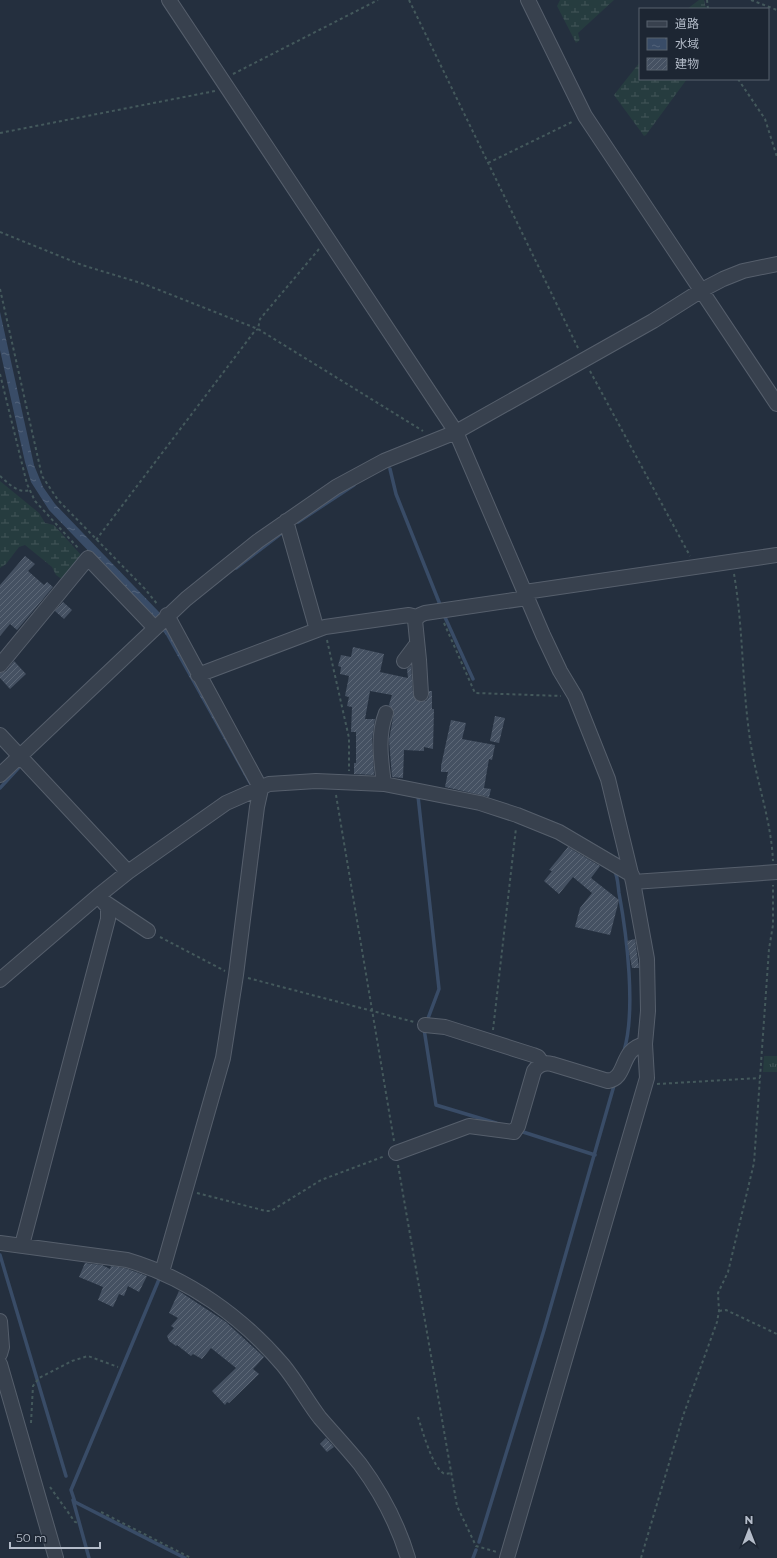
<svg xmlns="http://www.w3.org/2000/svg" width="777" height="1558" font-family="Montserrat,'Noto Sans JP',sans-serif">
<defs>
<pattern id="grass-tufts" width="24" height="20" patternUnits="userSpaceOnUse"><rect width="24" height="20" fill="#263c3f"/><path d="M3 7l-1-3M5 7V3M7 7l1-3M15 17l-1-3M17 17v-4M19 17l1-3" fill="none" stroke="#435659"/></pattern>
<pattern id="wetland-marsh" width="20" height="14" patternUnits="userSpaceOnUse"><rect width="20" height="14" fill="#263c3f"/><path d="M1 5h8M5 5V1M11 12h8M15 12V8" fill="none" stroke="#435659"/></pattern>
<pattern id="water-ripples" width="26" height="14" patternUnits="userSpaceOnUse"><rect width="26" height="14" fill="#394c67"/><path d="M2 4q2-2 4 0t4 0M15 11q2-2 4 0t4 0" fill="none" stroke="#53647b"/></pattern>
<pattern id="building-hatch" width="6" height="6" patternUnits="userSpaceOnUse"><rect width="6" height="6" fill="#455162"/><path d="M-1 1l2-2M0 6l6-6M5 7l2-2" fill="none" stroke="#5d6877"/></pattern>
</defs>
<rect width="100%" height="100%" fill="#242f3e"/>
<path fill="url(#grass-tufts)" d="M764,1056h13v16h-14z"/>
<path fill="url(#wetland-marsh)" d="M560,0h54l-36,33 2,7 -4,3 -19,-37z
M699,0h5l2,9h-19z
M640,62v17h47l-41,56 -2,1 -30,-41z
M0,481l39,32 6,10 9,2 27,30 1,2 -19,23 -7,-5 -4,-8 -27,-22 -6,2 -13,17 -6,4z"/>
<path fill="url(#water-ripples)" d="M0,312l34,153 9,22 12,17 104,108 7,11 88,161 -4,2 -84,-151 -17,-21 -100,-104 -18,-28 -6,-20 -25,-112z"/>
<g fill="none" stroke-linecap="round" stroke-linejoin="round">
<path stroke="#394c67" stroke-width="3.5" d="M390,469l6,25 45,113
M298,522l56,-37
M236,568l47,-36
M444,615l29,64
M0,788l22,-24
M418,796l21,193 -12,32
M614,870c4,6 4,16 5,23 8,43 17,117 5,158
M424,1029l12,76 60,18
M520,1131l75,24
M0,1255l66,221
M160,1277l-89,213 4,12 110,56
M73,1500l16,58
M479,1542l65,-212 71,-248
M473,1558l3,-8"/>
</g>
<path fill="url(#building-hatch)" d="M25,556l10,8 -7,7 16,14 3,-3 6,5 -36,43 -7,-6 -10,12v-51z
M63,602l9,8 -8,9 -9,-8z
M353,647l31,7 -4,18 28,6 -1,-9 4,-3 2,28 4,7h9l3,-4v-6h3v18h2l-1,40 -9,-2v4l-20,-1 -1,28 -11,-1 -3,-37 5,-28 -5,-7 3,-10 -22,-4 -5,28h10l-3,20 2,36 -20,-1v-11h2v-31h-5l1,-25 -5,-1 2,-9 -4,-1 4,-20 -9,-2 1,-7 -3,-1 3,-11 10,2z
M14,661l12,13 -16,15 -10,-11v-5l6,-2z
M495,716l10,2 -6,25 -9,-2z
M451,720l15,3 -4,16 33,6 -3,15 -3,-1 -5,29 7,1 -2,8 -44,-10 3,-15h-7v-6z
M568,847l32,19 -9,12 28,22 -9,35 -35,-8 5,-19 12,-15 -19,-16 -14,17 -15,-13 8,-10 -3,-1z
M635,939l4,29h-7l-5,-27z
M85,1263l17,2 8,4 1,-3 14,2 22,8 -8,16 -11,-6 -4,10 -5,-2 -6,13 -15,-7 5,-13 -24,-10z
M179,1291l47,31 38,35 -11,12 6,5 -30,29 -2,-1 -2,3 -13,-14 24,-23 -25,-20 -9,11 -9,-5 -2,2 -14,-11 -1,1 -7,-5 -2,-5 7,-8 -3,-2 7,-8 -9,-5z
M326,1438l8,9 -7,5 -7,-8z"/>
<g fill="none" stroke-linecap="round" stroke-linejoin="round">
<defs>
<path id="minor" d="M169,0l287,432 87,203 17,36 15,25 33,83 25,103 14,77 1,52 -3,33 2,34 -140,480
M528,0l57,116 192,288
M286,521l31,109
M525,592l252,-37
M404,661l12,-16
M0,665l88,-107 66,69
M198,675l127,-48 84,-12 4,1 2,4
M421,694l-2,-34 -4,-40 5,-5 5,-2 102,-15
M0,735l128,137
M0,775l186,-176 72,-58 78,-54 48,-26 72,-29 197,-111 49,-31 21,-11 20,-8 34,-7
M384,784c-3,-24 -7,-48 2,-71
M633,882l144,-10
M106,903l42,28
M0,980l98,-84 30,-24 98,-69 43,-19 47,-3 68,3 96,19 37,12 42,17 73,43
M425,1025l20,2 88,28 5,2 5,7
M396,1153l73,-27 45,6 4,-6 16,-55c4,-6 10,-9 18,-7l56,17c20,-3 11,-32 37,-37
M0,1243l127,17c61,18 115,57 156,105 14,17 24,36 37,53 13,15 27,30 40,46 20,27 38,61 48,94
M22,1245l86,-326v-12l-10,-11
M162,1272l61,-214 13,-83 21,-168 4,-18 -94,-174
M0,1321l2,26 -2,7
M0,1364l56,194"/>
</defs>
<use href="#minor" stroke="#565f6c" stroke-width="16"/>
<path stroke="#44595c" stroke-width="2" stroke-dasharray="3 3" stroke-linecap="butt" d="M409,0l169,348
M707,0l1,9
M751,0l26,10
M233,74l145,-74
M738,79l27,40 12,38
M0,133l215,-42
M488,163l86,-42
M0,232l82,33 62,19 114,45
M319,249l-59,70 -2,10 165,102
M0,289l42,187 16,24 87,89 13,16
M590,371l100,185
M0,374l27,110 8,17 44,48
M0,476c8,7 18,18 30,14
M96,540l158,-208 4,-3
M734,574c9,52 8,106 15,158 5,43 22,85 24,129
M444,623l31,70 86,3
M327,640l22,98v33
M336,795l58,346
M160,937l65,34
M248,978l166,44
M493,1030l23,-202
M657,1084l103,-6
M398,1165l59,341 19,40 21,6
M197,1193l69,18h5l50,-31 64,-24
M719,1311l7,-1 51,24
M418,1417c4,12 15,53 27,57l7,-1
M31,1423l2,-37 6,-8 33,-17 16,-5 30,11
M50,1487l25,35 5,1
M101,1512l90,46
M641,1558l42,-142 34,-94 2,-11 -1,-18 10,-21 26,-109 15,-214 4,-24v-40"/>
<use href="#minor" stroke="#38414e" stroke-width="14"/>
</g>
<rect x="639" y="8" width="130" height="72" fill="#1d2633" stroke="#59626f"/>
<rect x="647" y="21" width="20" height="6" fill="#38414e" stroke="#59626f"/>
<text x="675" y="28" font-size="12" fill="#b4bcc9">道路</text>
<rect x="647" y="38" width="20" height="12" fill="url(#water-ripples)" stroke="#59626f"/>
<text x="675" y="48" font-size="12" fill="#b4bcc9">水域</text>
<rect x="647" y="58" width="20" height="12" fill="url(#building-hatch)" stroke="#59626f"/>
<text x="675" y="68" font-size="12" fill="#b4bcc9">建物</text>
<g transform="translate(749 1530)" stroke="#1d2633" stroke-width="3" paint-order="stroke">
<path d="M0-3L7 15L0 10L-7 15Z" fill="#b4bcc9"/>
<text y="-6" font-size="11" font-weight="bold" text-anchor="middle" fill="#b4bcc9">N</text>
</g>
<path d="M10 1542v6h90v-6" fill="none" stroke="#b4bcc9" stroke-width="2"/>
<text x="16" y="1542" font-size="12" fill="#b4bcc9" stroke="#1d2633" stroke-width="3" paint-order="stroke">50 m</text>
</svg>
